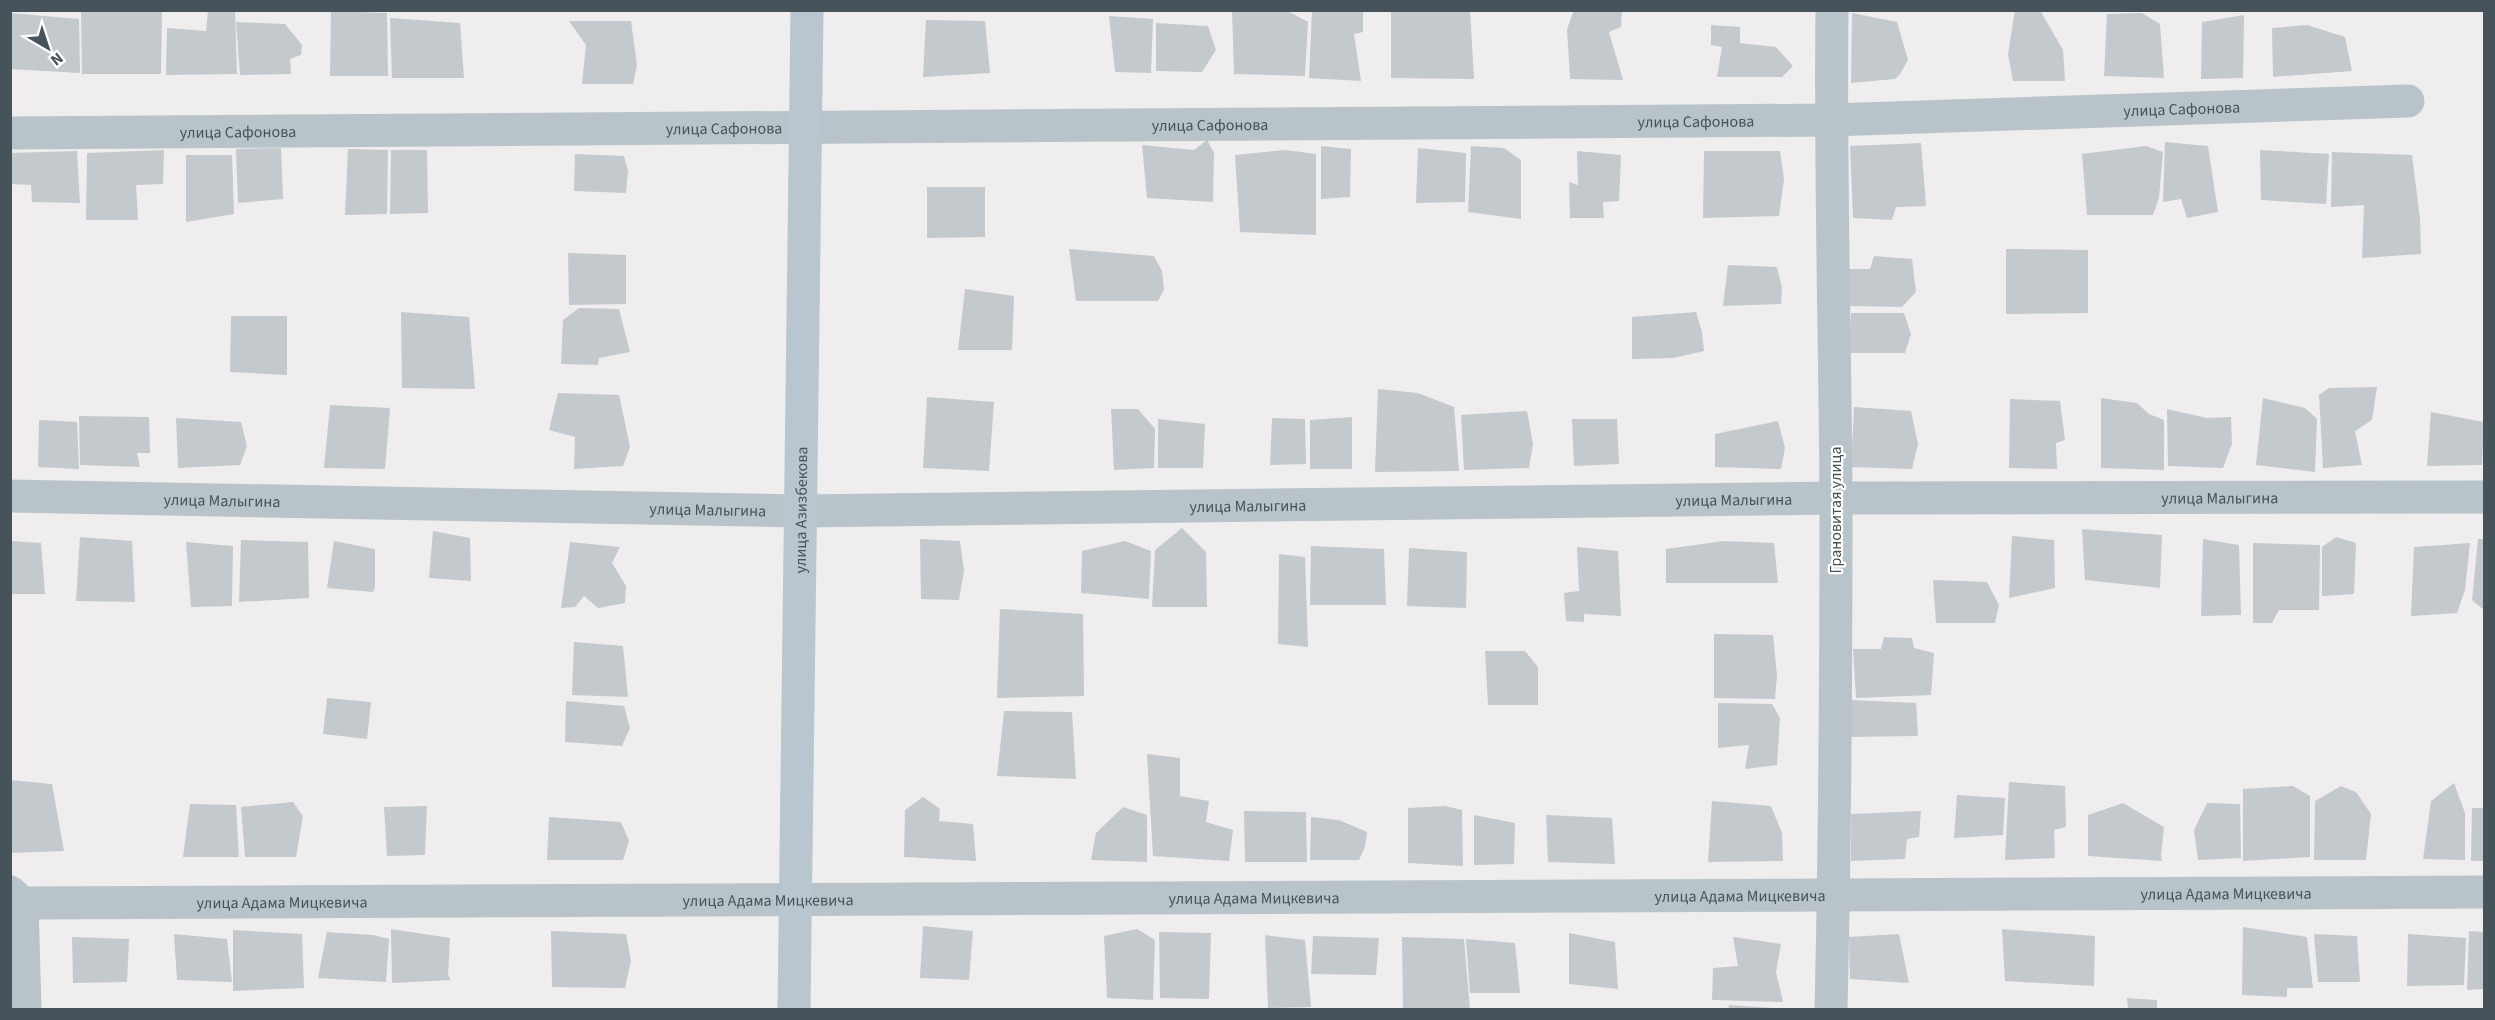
<svg xmlns="http://www.w3.org/2000/svg" width="2495" height="1020" font-family="'Source Sans 3',sans-serif">
<rect width="100%" height="100%" fill="#f0edee"/>
<path fill="#c4c9cd" d="M81,10l81,2 -1,62h-79z
M1232,10h54l22,12 -3,54 -71,-2z
M1312,10h51v22l-9,2 7,47 -52,-3z
M1391,10l79,1 4,68 -83,-1z
M1574,10h48l-1,17 -12,5 14,48 -53,-1 -3,-50z
M2015,10h25l23,40 2,31h-52l-5,-27z
M208,11l27,1 2,62 -71,1 1,-47 39,3z
M331,11l56,2 1,63h-58z
M10,13l69,6 1,54 -70,-4z
M1852,13l45,9 11,38 -8,14 -5,5 -44,4z
M2142,13l18,11 4,54 -60,-2 3,-62z
M2244,15l-1,63 -42,1 1,-57z
M1109,16l44,3 -2,54 -36,-1z
M390,18l70,5 4,55h-72z
M926,20l59,1 5,52 -67,4z
M569,21h62l6,44 -4,19h-51l4,-39z
M236,22l49,2 17,21 -1,10 -11,4 1,15 -51,1z
M1156,23l52,3 8,24 -14,22 -46,-1z
M1711,25l29,2v16l36,4 17,19 -11,11h-65l5,-30 -11,-2z
M2307,25l38,12 7,34 -79,6 -1,-49z
M1207,140l7,13 -1,49 -66,-4 -5,-53 52,5z
M2165,142l43,4 10,66 -31,6 -6,-19 -18,3z
M1921,143l5,63 -30,1 -4,13 -39,-2 -3,-72z
M1321,146l30,3 -1,48 -29,2z
M1471,146l33,2 17,12v59l-53,-7z
M2146,146l17,6 -4,46 -6,17h-66l-5,-61z
M281,148l2,51 -45,4 -2,-54z
M1418,148l48,5 -1,49 -49,1z
M348,149l40,1 -1,64 -42,1z
M164,150l-1,34 -27,1 2,35h-52l1,-67z
M391,150h36l1,63 -38,1z
M1285,150l31,4v81l-76,-3 -5,-77z
M2260,150l69,4 -3,50 -65,-4z
M77,151l3,52 -48,-1 -1,-17 -21,-1v-31z
M1577,151l44,4 -2,46 -16,1 1,16h-34l-1,-36 9,3z
M1704,151h76l4,28 -5,37 -76,2z
M2332,152l80,3 8,64 1,35 -59,4 2,-53 -33,2z
M575,154l49,2 4,15 -2,22 -52,-2z
M186,155h46l2,59 -48,8z
M927,187h58v50l-58,1z
M1069,249l85,7 8,15 2,19 -6,11h-82z
M2006,249l82,1v63l-82,1z
M568,253l58,2v49l-57,1z
M1874,256l38,3 4,33 -14,15 -52,-1 -1,-37h21z
M1728,265l49,2 5,21 -1,16 -58,2z
M965,289l49,7 -2,54h-54z
M579,308l40,1 11,43 -31,6 -1,7 -37,-1 2,-44z
M401,312l68,5 6,72 -73,-1z
M1696,312l6,20 2,19 -31,7 -41,1v-42z
M1851,313h53l7,21 -6,19h-56z
M231,316h56v59l-57,-3z
M2377,387l-5,33 -17,11 7,34 -39,3 -4,-73 10,-7z
M1378,389l40,4 36,14 5,64 -84,1z
M558,393l61,2 11,52 -7,19 -49,3 1,-32 -26,-7z
M927,397l67,5 -5,69 -66,-3z
M2101,398l36,5 12,11 15,6v50l-63,-2z
M2263,398l42,10 12,11 -2,53 -59,-7z
M2010,399l50,2 5,39 -9,3 1,26 -48,-1z
M330,405l60,3 -5,61 -61,-1z
M1854,407l57,4 7,33 -6,25 -61,-2z
M1111,409h27l17,20 -1,39 -40,2z
M2167,409l40,9 24,-1 1,27 -9,24 -55,-2z
M1527,411l6,33 -4,24 -65,2 -3,-55z
M2431,412l53,10 -2,43 -55,1z
M79,416l70,1 1,36h-13l3,14 -60,-2z
M1352,417v52h-42v-49z
M176,418l65,4 6,24 -7,19 -62,3z
M1272,418l33,1 1,45 -36,1z
M1158,419l47,5 -2,44h-45z
M1572,419h45l2,45 -45,2z
M39,420l38,2 2,47 -41,-2z
M1778,421l7,27 -4,21 -66,-2v-33z
M1182,528l24,24 1,55h-55l3,-57z
M2082,529l80,6 -2,53 -75,-8z
M433,531l37,7 1,43 -42,-3z
M2012,536l42,4 1,48 -46,10z
M80,537l52,4 3,61 -59,-1z
M2336,537l20,6 -2,51 -32,2v-49z
M920,539l40,2 4,30 -5,29 -38,-1z
M2203,539l36,6 2,70 -40,1z
M2478,539h6v71l-12,-10z
M241,540l67,2 1,56 -70,4z
M10,541l31,2 4,51h-35z
M334,541l41,8v38l-2,5 -46,-4z
M1125,541l26,10 -2,48 -68,-6 1,-42z
M1724,541l50,2 4,40h-112v-34z
M186,542l47,4 -1,60 -41,1z
M570,542l50,5 -8,16 14,23 -1,17 -27,5 -14,-12 -9,11 -14,1z
M2253,543l67,2 -1,65h-40l-7,13h-19z
M2470,543l-5,47 -8,23 -46,3 3,-69z
M1311,546l73,3 2,56h-76z
M1577,547l41,4 3,65 -37,-2v8l-18,-1 -2,-28 15,-2z
M1409,548l58,4 -1,56 -59,-2z
M1279,554l26,3 3,90 -30,-3z
M1933,580l54,2 12,23 -4,18h-59z
M1000,609l83,5 1,82 -87,2z
M1714,634l59,1 4,41 -2,23 -61,-1z
M1884,637l28,1 2,10 20,5 -3,42 -75,3 -3,-49h28z
M574,642l49,4 5,51 -56,-2z
M1485,651h40l13,16v38h-50z
M327,698l44,4 -4,37 -44,-5z
M1851,700l65,3 2,33 -70,1z
M566,701l58,5 6,22 -8,18 -57,-4z
M1718,703l54,1 8,14 -3,47 -32,4 4,-24 -31,3z
M1004,711l68,1 4,67 -79,-3z
M1147,754l33,4v38l29,5 -3,21 27,8 -4,31 -76,-5z
M10,780l42,4 12,67 -54,2z
M2009,782l56,4 1,41 -12,3 1,28 -50,2z
M2454,783l11,30v47l-42,-1 8,-58z
M2293,786l17,10v61l-67,4v-72z
M2341,786l15,6 15,22 -5,46h-52l1,-59z
M1957,795l48,3 -2,37 -49,3z
M923,797l17,12 -1,12 34,3 3,37 -72,-4 1,-47z
M1712,801l59,5 11,27 1,28 -75,1z
M293,802l10,14 -7,41h-51l-4,-50z
M2123,803l41,24 -3,29 1,5 -74,-5v-41z
M2207,803l33,1 1,54 -43,2 -4,-30z
M190,804l46,1 3,52h-56z
M427,806l-2,49 -38,1 -3,-49z
M1445,806l17,4 1,56 -55,-3v-55z
M1123,807l24,8v47l-56,-2 5,-27z
M2472,808h12v53h-13z
M1244,811l62,1 1,50h-62z
M1921,811l-2,26 -12,2 -2,20 -54,2v-47z
M1474,815l41,8 -1,41 -40,1z
M1546,815l66,3 3,46 -67,-2z
M549,817l72,5 8,19 -6,19h-76z
M1311,817l28,3 28,12 -2,15 -6,13h-49z
M923,926l50,5 -4,49 -49,-2z
M2243,927l64,10 6,51h-26v9l-45,-2z
M391,929l59,9 -2,37 3,5 -59,3z
M1137,929l18,11 -2,60 -46,-2 -3,-62z
M2002,929l93,7 -1,50 -89,-5z
M233,930l69,4 2,54 -71,3z
M551,931l75,3 5,27 -6,27 -73,-1z
M2469,931l15,1v57l-17,1z
M327,932l46,3 16,4 -3,43 -68,-4z
M1159,932l52,1 -2,66 -49,-1z
M1569,933l46,9 3,47 -49,-5z
M174,934l53,5 5,43 -55,-2z
M1899,934l10,49 -59,-4 -1,-42z
M2314,934l43,2 3,46h-42z
M2408,934l58,4 -2,47 -57,1z
M1265,935l40,5 6,67 -43,1z
M1313,936l66,2 -3,37 -65,-1z
M72,937l57,2 -2,43 -54,1z
M1402,937l62,2 6,71 -67,-2z
M1733,937l48,7 -5,28 7,30 -71,-2 1,-32 25,-2z
M1466,939l49,4 5,50h-50z
M2127,998l30,2v10h-29z
M1729,1005l44,3v2h-45z"/>
<g fill="none" stroke-linecap="round" stroke-linejoin="round">
<g stroke="#b9c4ca" stroke-width="33">
<path id="s1" d="M10,133l1821,-13 577,-19"/>
<path id="s2" d="M10,496l791,15 1035,-13 648,-1"/>
<path d="M10,892l12,11 3,107"/>
<path id="s3" d="M22,903l2462,-11"/>
<path d="M1831,1010c4,-171 5,-342 5,-513 -1,-162 -6,-324 -4,-487"/>
</g>
<path stroke="#b9c6cf" stroke-width="33" id="s4" d="M794,1010l13,-1000"/>
</g>
<g text-anchor="middle" stroke-width="4.5" stroke-linejoin="round" paint-order="stroke">
<g font-size="16" fill="#46535a" stroke="#fff">
<text dy="6" stroke="none"><textPath href="#s1" startOffset="2172">улица Сафонова</textPath></text>
<text dy="6" stroke="none"><textPath href="#s1" startOffset="1686">улица Сафонова</textPath></text>
<text dy="6" stroke="none"><textPath href="#s1" startOffset="1200">улица Сафонова</textPath></text>
<text dy="6" stroke="none"><textPath href="#s1" startOffset="714">улица Сафонова</textPath></text>
<text dy="6" stroke="none"><textPath href="#s1" startOffset="228">улица Сафонова</textPath></text>
<text dy="6" stroke="none"><textPath href="#s2" startOffset="2210">улица Малыгина</textPath></text>
<text dy="6" stroke="none"><textPath href="#s2" startOffset="1724">улица Малыгина</textPath></text>
<text dy="6" stroke="none"><textPath href="#s2" startOffset="212">улица Малыгина</textPath></text>
<text dy="6" stroke="none"><textPath href="#s2" startOffset="1238">улица Малыгина</textPath></text>
<text dy="6" stroke="none"><textPath href="#s2" startOffset="698">улица Малыгина</textPath></text>
<text dy="6" stroke="none"><textPath href="#s4" startOffset="500">улица Азизбекова</textPath></text>
<text transform="translate(1835 510) rotate(-90)" y="6">Грановитая улица</text>
<text dy="6" stroke="none"><textPath href="#s3" startOffset="2204">улица Адама Мицкевича</textPath></text>
<text dy="6" stroke="none"><textPath href="#s3" startOffset="1718">улица Адама Мицкевича</textPath></text>
<text dy="6" stroke="none"><textPath href="#s3" startOffset="1232">улица Адама Мицкевича</textPath></text>
<text dy="6" stroke="none"><textPath href="#s3" startOffset="746">улица Адама Мицкевича</textPath></text>
<text dy="6" stroke="none"><textPath href="#s3" startOffset="260">улица Адама Мицкевича</textPath></text>
</g>
</g>
<rect width="2495" height="1020" fill="none" stroke="#46535a" stroke-width="24"/>
<g transform="translate(48 48) rotate(141)" stroke="#ffffff" stroke-width="4.5" paint-order="stroke">
<path d="M0-4.5L10 22L0 15L-10 22Z" fill="#46535a"/>
<text y="-9" font-size="16" font-weight="bold" text-anchor="middle" fill="#46535a">N</text>
</g>
</svg>
